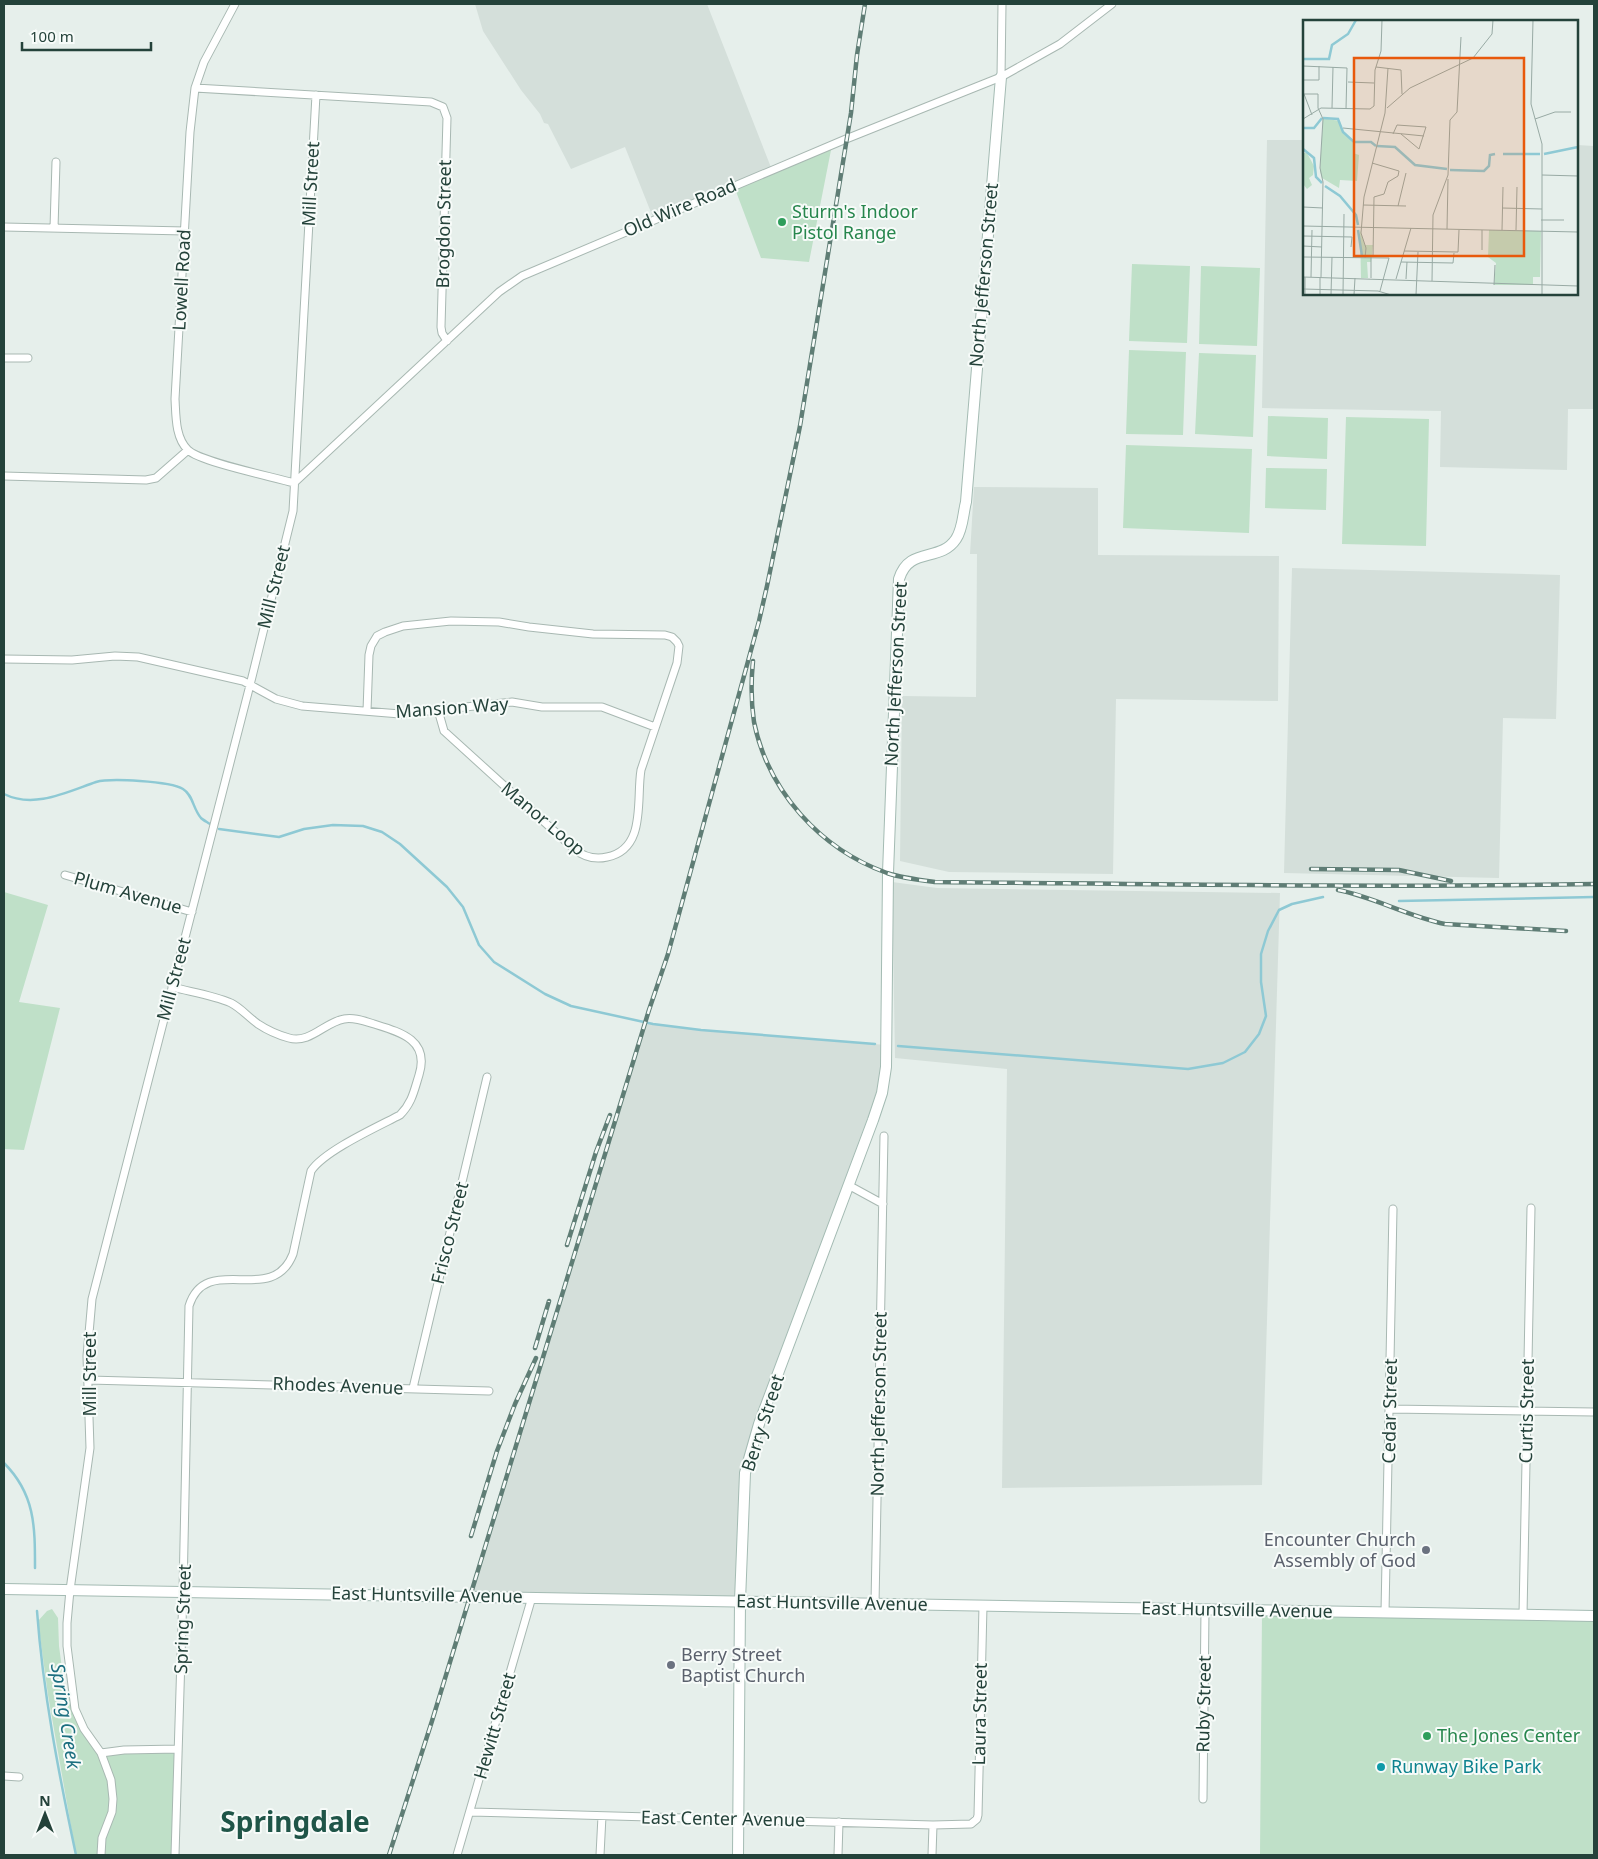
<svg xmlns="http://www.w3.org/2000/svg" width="1598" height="1859" font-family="'Noto Sans',sans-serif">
<rect width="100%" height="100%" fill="#e6efeb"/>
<path fill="#d4dfda" d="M475,4h232l65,166 -118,50 -29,-73 -54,22 -23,-45 -4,-1 -4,-9 -19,-24 -38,-59z
M1267,140h37v154h273v-149l17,1v263h-26l-1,61 -127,-3 1,-56 -179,-3z
M974,487l124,1v67l181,1 -1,145 -162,-2 -3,175 -164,-2 -49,-11 2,-165 74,1 1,-143h-7z
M1292,568l268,7 -4,144 -53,-1 -4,160 -215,-5z
M892,882l45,6 343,5 -18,592 -260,3 5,-419 -112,-11z
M645,1022l56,8 185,15 -4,48 -137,379 -5,129 -271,-5z"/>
<path fill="#bfe0c8" d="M832,145l-23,117 -48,-4 -27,-72z
M1132,264l58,2 -3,77 -58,-2z
M1201,266l59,2 -3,78 -58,-2z
M1129,350l57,2 -3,83 -57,-1z
M1199,353l57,2 -3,82 -58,-3z
M1268,416l60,2 -1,41 -60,-3z
M1346,417l83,2 -3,127 -84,-2z
M1126,445l126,4 -3,84 -126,-5z
M1266,468l61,1 -1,41 -61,-2z
M4,892l44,13 -29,97 41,6 -36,142 -20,-1z
M52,1609l6,9 1,28 6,45 36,62 77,-4 -3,106h-99l-28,-160 -10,-74 9,-10z
M1262,1611l332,5v239h-334z"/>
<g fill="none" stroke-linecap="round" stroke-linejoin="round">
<path stroke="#8ec9d4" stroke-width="2.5" d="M4,794c30,15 63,-2 92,-12 14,-4 74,-1 87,7 10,6 10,20 18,29 2,2 6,4 9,6
M219,829l60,8 25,-8 29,-4 30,1 19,6 18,12 47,43 16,20 16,38 15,17 51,32 26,12 82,18 48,6 174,14
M1399,901l195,-4
M898,1046l290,23 35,-6 22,-11 14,-18 7,-18 -5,-34v-28l7,-23 11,-21 13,-6 31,-7
M4,1463c31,31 31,63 31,105
M37,1611c6,82 22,164 39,244"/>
<defs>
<path id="street" d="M235,4l-31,58 -9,26 -5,44 -15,267c1,16 0,39 13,51 12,12 86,27 106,33
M1001,77l1,-73
M195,88l236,14 12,5 4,11 -6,209 1,6 5,8
M4,227l181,4
M54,228l2,-66
M4,358h24
M4,476l142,4 10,-2 32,-28
M294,483l205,-191 23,-16 324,-137 155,-62 59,-33 52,-40
M4,659l68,1 43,-4 23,1 105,24 33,18 26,7 98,8 112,-12 30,5h60l53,20
M367,711l2,-56 2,-9 6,-10 8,-4 18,-6 48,-5 48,1 30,5 64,7 72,1 7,2 5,5 2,4 -2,17 -36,107c-5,29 6,79 -34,87 -13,3 -23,0 -33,-8l-130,-118 -6,-21
M65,875l127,37
M172,987c19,5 41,8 59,16 10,5 17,14 27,21 9,6 20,11 31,14 21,6 36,-16 55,-19 10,-2 20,2 30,5 26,8 56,16 45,51 -5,16 -7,28 -19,40 -23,12 -76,36 -89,56l-18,83c-21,54 -87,-3 -104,52l-6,285 -8,264
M850,1186l33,18
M89,1380l400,11
M413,1388l74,-311
M1390,1409l204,3
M875,1604l9,-468
M1385,1612l8,-403
M1523,1615l8,-407
M101,1753l23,-3 54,-1
M4,1776l15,1
M1203,1799l2,-190
M471,1812l462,13 38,-1 6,-5 1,-4 5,-209
M101,1855l1,-17 10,-26 1,-13 -2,-19 -10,-27 -17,-24 -9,-20 -8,-63v-23l3,-33 20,-142 -3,-92 5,-57 158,-614 43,-174 23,-416
M457,1855l75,-258
M600,1855l2,-39
M838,1855l1,-33
M932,1855l1,-30"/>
<path id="secondary" d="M4,1589l1590,27
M738,1855l2,-254 5,-128 14,-49 114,-304 9,-27 4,-26 2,-194 11,-294c10,-33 41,-16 57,-40 7,-10 7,-26 10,-37l35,-425"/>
</defs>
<use href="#street" stroke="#a8b8b2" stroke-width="9"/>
<use href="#secondary" stroke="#a4bbb3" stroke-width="12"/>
<use href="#street" stroke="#fff" stroke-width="7"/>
<use href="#secondary" stroke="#fff" stroke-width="10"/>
<defs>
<path id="rail" d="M753,661c-2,20 -2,41 1,61 14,69 66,127 133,151 15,5 32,7 48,9 220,2 440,6 659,2
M1311,869l88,1 52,11
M1338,890c36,7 69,26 107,34l121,7
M567,1245l29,-93 14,-37
M535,1348l14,-47
M471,1536l26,-85 18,-47 21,-46
M389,1855l43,-134 217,-711 19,-56 91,-333 8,-35 33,-160 51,-313 6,-58 8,-51"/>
</defs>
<use href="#rail" stroke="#5f7d75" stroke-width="4.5"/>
<use href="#rail" stroke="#f7fbf9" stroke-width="2.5" stroke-dasharray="8" stroke-linecap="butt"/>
</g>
<g fill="#2e9e5b" stroke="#f7fbf9" stroke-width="2">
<circle cx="782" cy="222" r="5"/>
<circle cx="1427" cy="1736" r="5"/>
</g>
<g fill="#6b7280" stroke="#f7fbf9" stroke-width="2">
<circle cx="1426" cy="1550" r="5"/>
<circle cx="671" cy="1665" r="5"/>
</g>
<circle fill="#0f9aa8" stroke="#f7fbf9" stroke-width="2" cx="1381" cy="1767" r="5"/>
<g text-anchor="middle" stroke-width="4" stroke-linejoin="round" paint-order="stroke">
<g font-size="18" fill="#24423a" stroke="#f7fbf9">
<text transform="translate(311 184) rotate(-87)" y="6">Mill Street</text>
<text transform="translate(680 208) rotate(-23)" y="6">Old Wire Road</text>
<text transform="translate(444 224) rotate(-89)" y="6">Brogdon Street</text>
<text transform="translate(984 275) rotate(-85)" y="6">North Jefferson Street</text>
<text transform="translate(182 280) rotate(-87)" y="6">Lowell Road</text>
<text transform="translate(274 587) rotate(-76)" y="6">Mill Street</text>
<text transform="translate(896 674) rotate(-87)" y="6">North Jefferson Street</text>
<text transform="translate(452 708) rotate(-4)" y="6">Mansion Way</text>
<text transform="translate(543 819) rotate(40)" y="6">Manor Loop</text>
<text transform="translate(128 893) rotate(16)" y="6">Plum Avenue</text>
<text transform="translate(174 979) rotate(-75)" y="6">Mill Street</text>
<text transform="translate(450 1233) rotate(-76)" y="6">Frisco Street</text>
<text transform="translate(90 1374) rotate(-90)" y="6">Mill Street</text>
<text transform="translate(338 1386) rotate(2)" y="6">Rhodes Avenue</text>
<text transform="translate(879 1404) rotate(-89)" y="6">North Jefferson Street</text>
<text transform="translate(1390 1411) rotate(-89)" y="6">Cedar Street</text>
<text transform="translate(1527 1411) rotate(-89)" y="6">Curtis Street</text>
<text transform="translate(763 1423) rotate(-72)" y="6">Berry Street</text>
<text transform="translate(427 1595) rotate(1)" y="6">East Huntsville Avenue</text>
<text transform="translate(832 1603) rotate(1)" y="6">East Huntsville Avenue</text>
<text transform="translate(1237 1610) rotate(1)" y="6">East Huntsville Avenue</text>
<text transform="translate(183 1619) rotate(-88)" y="6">Spring Street</text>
<text transform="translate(1204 1704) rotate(-89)" y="6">Ruby Street</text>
<text transform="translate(980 1714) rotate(-89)" y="6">Laura Street</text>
<text transform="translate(495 1726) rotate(-74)" y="6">Hewitt Street</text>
<text transform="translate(723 1819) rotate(1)" y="6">East Center Avenue</text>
</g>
<g font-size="18" fill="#27864d" stroke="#f7fbf9" text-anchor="start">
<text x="792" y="218">Sturm's Indoor<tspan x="792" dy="21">Pistol Range</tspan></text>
<text x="1437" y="1742">The Jones Center</text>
</g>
<g font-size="18" fill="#5b616d" stroke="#f7fbf9" text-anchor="end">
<text x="1416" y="1546">Encounter Church<tspan x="1416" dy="21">Assembly of God</tspan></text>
<text x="681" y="1661" text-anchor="start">Berry Street<tspan x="681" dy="21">Baptist Church</tspan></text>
</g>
<g font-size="18" fill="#0d838f" stroke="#f7fbf9" text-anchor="start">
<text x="1391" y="1773">Runway Bike Park</text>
</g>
<g font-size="19" font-style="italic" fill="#1c6f80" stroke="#f7fbf9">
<text transform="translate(66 1716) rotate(81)" y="7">Spring Creek</text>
</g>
<g font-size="28" font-weight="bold" fill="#1f5548" stroke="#f7fbf9">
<text x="295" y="1832">Springdale</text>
</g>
</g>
<g transform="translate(1303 20)">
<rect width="275" height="275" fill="#e6efeb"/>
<path d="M20,98l16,3 4,11 12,11 -2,10 6,2 -2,26 -17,-1 -1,8 -17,-10 -2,-7zM0,133h4l7,13 -1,9 -4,3 3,7 -5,4 -4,-5zM57,210l5,15h8l-2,17h-4l1,16h-7zM186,210l52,1 -1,46h-7v8h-39l2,-22 -8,-6z" fill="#bfe0c8"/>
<path fill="none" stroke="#8ec9d4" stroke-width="2.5" d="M0,39h26l3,-14 16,-11 8,-14M20,98l15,1 5,13 11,10h17l5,4M1,108h10l8,-10M74,126l18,1 20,18 32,4M0,129l11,9 2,19 6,6M200,134h37M241,134l34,-7M147,150l34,1 5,-5 1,-11 5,-1M22,166l15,10 16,19 2,10M55,210l4,26"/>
<path fill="none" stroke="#98aaa4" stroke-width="1" d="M230,0l-2,84 11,40v151M0,46l44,2 -1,41M73,47l25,3 1,24M0,60h16v-14M45,62l26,1M0,74h15v14l5,11 -3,49 3,14 -2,95M1,74l8,21M71,86l1,-36 6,-19 1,-31M29,88l1,-41M84,88l23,-20 63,-30 19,-24 1,-14M0,99l18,-11 49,1 4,-3M232,99l20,-7h16M40,108l81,8M90,114l4,-9 29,2 -7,22 -18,-15M69,143l27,8 -1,5 -10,6 -4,12 -10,3 -1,60M239,155l36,1M60,185l43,1M95,186l8,-33M0,187l20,1M199,188l40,1M238,200h23M0,206l275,6M144,209l1,-50M199,210l1,-43M213,210l1,-43M0,216l49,1 -1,10M0,226l19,1M179,230v-20M101,231l54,1 1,-22M0,237l86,1 -9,33M62,238l1,-10 -5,-15 3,-36 21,-84 3,-45M98,242l52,1 1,-10M0,257l275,9M8,257l1,-47M68,258v-21M93,259l15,-51M103,259l1,-17M129,261l1,-66 15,-40 2,-55 7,-8 4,-75M191,265l1,-20M0,269l75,2 13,4M2,275v-18M17,275v-18M28,275l1,-38M40,275l1,-81M51,275l1,-17M113,275l2,-43"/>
<path fill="#e8590c" fill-opacity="0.15" stroke="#e8590c" stroke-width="2.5" d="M51,38h170v198h-170z"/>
<rect width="275" height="275" fill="none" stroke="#24423a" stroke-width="2.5"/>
</g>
<rect width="1598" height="1859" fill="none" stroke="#24423a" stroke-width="10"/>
<g transform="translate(45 1814)" stroke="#f7fbf9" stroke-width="4" paint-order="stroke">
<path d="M0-4L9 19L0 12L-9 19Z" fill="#24423a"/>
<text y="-8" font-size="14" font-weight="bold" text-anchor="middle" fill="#24423a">N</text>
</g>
<path d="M22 42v8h129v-8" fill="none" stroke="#24423a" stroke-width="2.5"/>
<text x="30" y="42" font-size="15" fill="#24423a" stroke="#f7fbf9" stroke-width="4" paint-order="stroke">100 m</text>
</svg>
